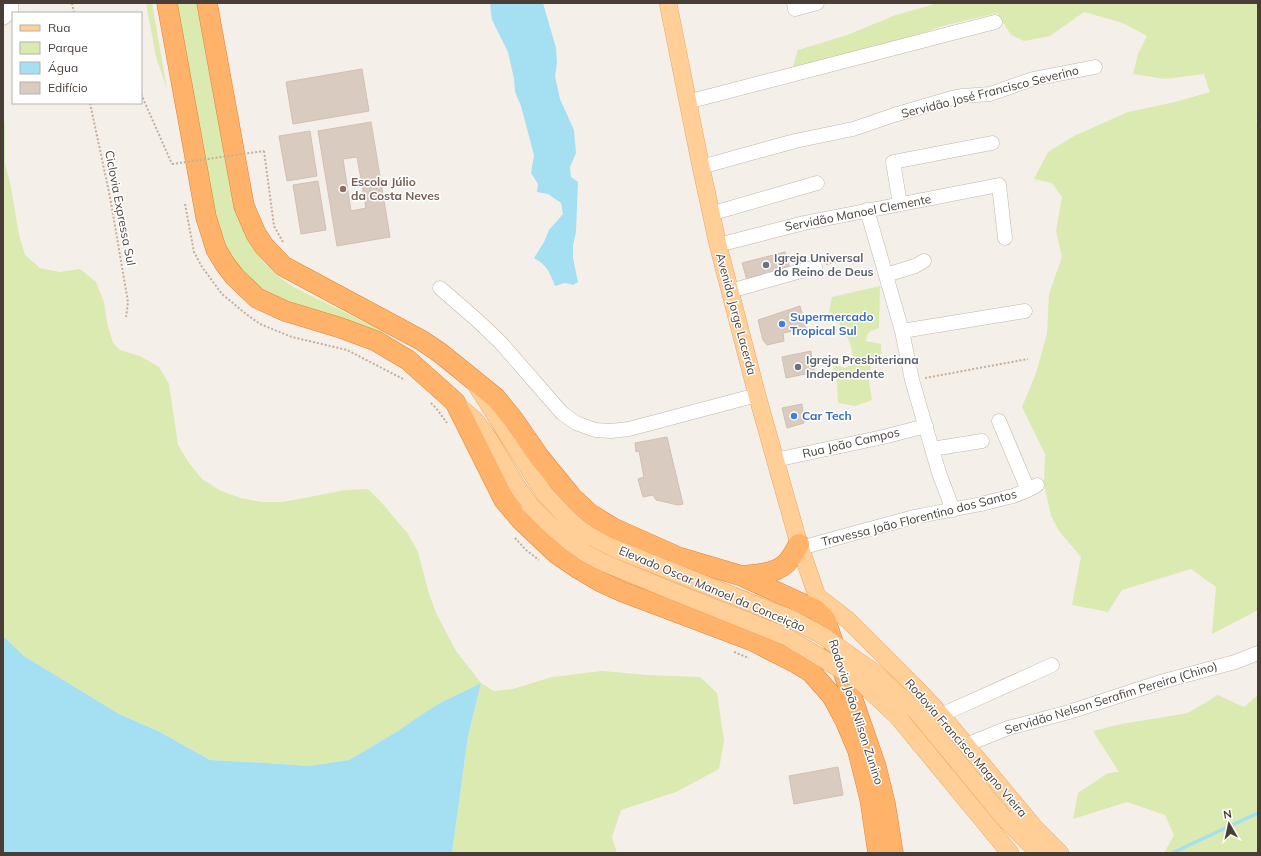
<svg xmlns="http://www.w3.org/2000/svg" width="1261" height="856" font-family="Mulish,sans-serif">
<rect width="100%" height="100%" fill="#f5efe9"/>
<path fill="#daeab1" d="M146,3h6l15,86 -11,-32z
M176,3h22l38,205c7,31 26,58 53,76 12,8 28,14 41,21 21,10 43,21 64,32l-53,-18 -59,-18 -22,-13 -20,-16 -15,-27 -8,-23z
M938,3h320v113l-2,5h2v489l-46,24 4,-47 -25,-18 -69,21 -14,22 -36,-7 9,-48 -22,-26 -8,-15 -7,-32 1,-30 -23,-47 14,-34 11,-39 2,-40 13,-37 -6,-26 6,-34 -10,-14 -18,-4 14,-27 26,-16 54,-24 47,-10 35,-10 -6,-18 -39,5 -32,-5 5,-20 9,-18 -24,-13 -39,-11 -34,24 -26,5 -13,-6 -14,-22 -54,13 -60,20 -91,23 6,-19 49,-15 49,-20z
M3,105l2,22v36l6,24 8,48 6,20 15,13 20,4 20,-3 16,13 8,20 3,21 6,20 7,7 20,6 19,11 10,17 9,61 11,18 13,16 17,11 21,8 21,4h22l63,-12 22,-1 14,14 26,31 10,18 11,42 8,21 19,36 25,32 13,8 19,-2 39,-12 50,-6 45,4 53,2 17,16 7,48 -5,28 -43,23 -55,18 -9,27 5,16h-165l16,-117 13,-53 -43,21 -20,13 -20,14 -49,29 -40,6 -42,-3 -57,-3 -52,-29 -39,-17 -95,-58 -21,-20z
M880,286l-1,42c-9,3 -12,4 -13,13l15,3 1,21h-11l-2,17 3,18 -17,6 -17,-3 -1,-21 -5,-12 3,-5 10,3 8,-5c1,-21 -11,-37 -24,-52l3,-14z
M1218,695l26,12 14,-12v158h-94l10,-18 -9,-20 -38,-13 -54,17 5,-26 30,-20 11,-1 -26,-41 28,-7 67,-11z"/>
<path fill="#a4e0f2" d="M490,3h53l13,45 1,15 -2,13 5,23 14,31 2,23 -6,14 1,10 7,5 -2,50 -3,13v13l5,24 -5,3 -8,-2 -10,3c-5,-13 -8,-21 -21,-28l10,-16 5,-12 14,-16 -2,-11 -13,-9 -11,-2 1,-8 -7,-11 3,-18 -13,-49 -6,-14 -1,-13 -6,-27 -16,-32z
M3,636l21,20 95,58 39,17 52,29 57,3 42,3 40,-6 49,-29 20,-14 20,-13 43,-21 -13,53 -16,117h-449z"/>
<g fill="none" stroke-linecap="round" stroke-linejoin="round">
<path stroke="#a4e0f2" stroke-width="3.5" d="M1172,853l86,-40"/>
</g>
<path fill="#dacbc1" stroke="#d2bfb1" fill-rule="evenodd" d="M362,69l7,42 -76,13 -7,-42z
M371,122l19,115 -53,9 -19,-115zM357,157l9,51 -15,3 -8,-52z
M310,131l7,45 -30,5 -8,-45z
M318,181l8,49 -25,4 -8,-49z
M785,252l5,16 -43,12 -5,-17z
M800,306l6,22 -23,5 1,8 -17,4 -4,-5 -5,-20z
M811,351l1,10 3,11 -29,6 -4,-21z
M802,404l2,19 -17,5 -5,-20z
M667,437l16,67 -5,1 -22,-5 -3,-5 -10,2 -5,-18 6,-2 -5,-26 -3,1 -1,-9z
M838,767l5,28 -49,9 -5,-28z"/>
<g fill="none" stroke-linecap="round" stroke-linejoin="round">
<defs>
<path id="minor" d="M794,3l1,6 22,-6
M3,18l8,-7v-8
M687,102l308,-80
M701,167l94,-26 58,-12 41,-14 58,-17 11,-2 27,-2 43,-15 62,-12
M900,204l-7,-42 99,-19
M867,210l35,121 10,49 27,93 14,37
M710,214l107,-31
M718,245l86,-22 195,-38 6,53
M886,275l29,-9 9,-5
M440,288l37,32 23,22 62,71 14,10 19,7 16,1 18,-2 128,-34
M730,291l85,-24
M902,331l123,-20
M999,421l29,69
M932,449l50,-8
M775,460l108,-23 43,-11
M800,548l114,-31 67,-13 32,-8 15,-6 9,-5
M941,715l111,-50
M966,745l42,-17 61,-16 95,-31 71,-19 23,-9"/>
<path id="major" d="M668,3l33,164 17,78 39,150 42,149 26,75
M477,386l67,107
M461,408l14,12 14,19 28,47 13,19
M817,596l31,24 66,66 27,29 93,112 26,26
M1005,819l34,34
M992,831l18,22"/>
<path id="highway" d="M167,3l39,214 10,32 9,15 10,13 22,21 28,13 56,17 35,13 32,19 47,42 49,98 17,20 36,34 22,15 22,13 22,10 130,49 43,22 15,9 21,24 13,24 13,31 12,48 8,54
M207,3l37,203 12,28 8,12 19,20 138,74 18,12 57,46 17,21 27,39 31,38 19,18 23,14 65,29 64,19 74,34 9,9 51,148 9,36 8,50
M742,576c15,-2 37,-2 47,-16 4,-5 7,-11 10,-16"/>
</defs>
<use href="#minor" stroke="#c0b5ab" stroke-width="15"/>
<use href="#major" stroke="#e7a864" stroke-width="18"/>
<use href="#highway" stroke="#e18436" stroke-width="21"/>
<path stroke="#c3ae9c" stroke-width="2" stroke-dasharray="2 2" stroke-linecap="butt" d="M72,3l2,10
M141,94l31,70
M90,103l20,94 18,105 -2,15
M264,151l10,75 9,16
M185,204l9,48 8,15 20,27 24,20 14,10 32,13 55,13 58,30
M826,264l19,-5
M925,378l103,-19
M431,403l5,5 11,15
M515,538l11,12 13,10
M734,652l15,6"/>
<use href="#minor" stroke="#fff" stroke-width="14"/>
<use href="#major" stroke="#ffcf97" stroke-width="17"/>
<use href="#highway" stroke="#ffb269" stroke-width="20"/>
<defs>
<path id="major-bridge" d="M544,493c12,13 24,28 39,38 8,6 18,11 28,16l183,73 29,16 52,37 41,38 89,108
M530,505l20,20 20,17 17,12 15,8 63,26 120,48 75,45 38,36 94,114"/>
</defs>
<use href="#major-bridge" stroke="#e7a864" stroke-width="18" stroke-linecap="butt"/>
<path stroke="#c3ae9c" stroke-width="2" stroke-dasharray="2 2" stroke-linecap="butt" d="M172,164l92,-13"/>
<use href="#major-bridge" stroke="#ffcf97" stroke-width="17"/>
</g>
<circle fill="#8d6e63" stroke="#fff" stroke-width="1.5" cx="343" cy="189" r="4"/>
<g fill="#6b7280" stroke="#fff" stroke-width="1.5">
<circle cx="766" cy="265" r="4"/>
<circle cx="798" cy="367" r="4"/>
</g>
<g fill="#3f7fe0" stroke="#fff" stroke-width="1.5">
<circle cx="782" cy="324" r="4"/>
<circle cx="794" cy="416" r="4"/>
</g>
<g text-anchor="middle" stroke-width="3" stroke-linejoin="round" paint-order="stroke">
<g font-size="12" fill="#483e37" stroke="#fff">
<text transform="translate(990 92) rotate(-14)" y="4">Servidão José Francisco Severino</text>
<text transform="translate(120 208) rotate(79)" y="4">Ciclovia Expressa Sul</text>
<text transform="translate(858 213) rotate(-11)" y="4">Servidão Manoel Clemente</text>
<text transform="translate(736 314) rotate(75)" y="4">Avenida Jorge Lacerda</text>
<text transform="translate(851 443) rotate(-13)" y="4">Rua João Campos</text>
<text transform="translate(919 518) rotate(-14)" y="4">Travessa João Florentino dos Santos</text>
<text transform="translate(712 589) rotate(23)" y="4">Elevado Oscar Manoel da Conceição</text>
<text transform="translate(1111 698) rotate(-17)" y="4">Servidão Nelson Serafim Pereira (Chino)</text>
<text transform="translate(856 712) rotate(72)" y="4">Rodovia João Nilson Zunino</text>
<text transform="translate(966 748) rotate(49)" y="4">Rodovia Francisco Magno Vieira</text>
</g>
<g font-size="12" font-weight="bold" fill="#785e54" stroke="#fff" text-anchor="start">
<text x="351" y="186">Escola Júlio<tspan x="351" dy="14">da Costa Neves</tspan></text>
</g>
<g font-size="12" font-weight="bold" fill="#5b616d" stroke="#fff" text-anchor="start">
<text x="774" y="262">Igreja Universal<tspan x="774" dy="14">do Reino de Deus</tspan></text>
<text x="806" y="364">Igreja Presbiteriana<tspan x="806" dy="14">Independente</tspan></text>
</g>
<g font-size="12" font-weight="bold" fill="#366cbe" stroke="#fff" text-anchor="start">
<text x="790" y="321">Supermercado<tspan x="790" dy="14">Tropical Sul</tspan></text>
<text x="802" y="420">Car Tech</text>
</g>
</g>
<rect width="1261" height="856" fill="none" stroke="#483e37" stroke-width="8"/>
<rect x="12" y="12" width="130" height="92" fill="#ffffff" stroke="#b6b2af"/>
<rect x="20" y="25" width="20" height="6" fill="#ffcf97" stroke="#b6b2af"/>
<text x="48" y="32" font-size="12" fill="#483e37">Rua</text>
<rect x="20" y="42" width="20" height="12" fill="#daeab1" stroke="#b6b2af"/>
<text x="48" y="52" font-size="12" fill="#483e37">Parque</text>
<rect x="20" y="62" width="20" height="12" fill="#a4e0f2" stroke="#b6b2af"/>
<text x="48" y="72" font-size="12" fill="#483e37">Água</text>
<rect x="20" y="82" width="20" height="12" fill="#dacbc1" stroke="#b6b2af"/>
<text x="48" y="92" font-size="12" fill="#483e37">Edifício</text>
<g transform="translate(1229 824) rotate(351)" stroke="#ffffff" stroke-width="3" paint-order="stroke">
<path d="M0-3L7 15L0 10L-7 15Z" fill="#483e37"/>
<text y="-6" font-size="11" font-weight="bold" text-anchor="middle" fill="#483e37">N</text>
</g>
</svg>
